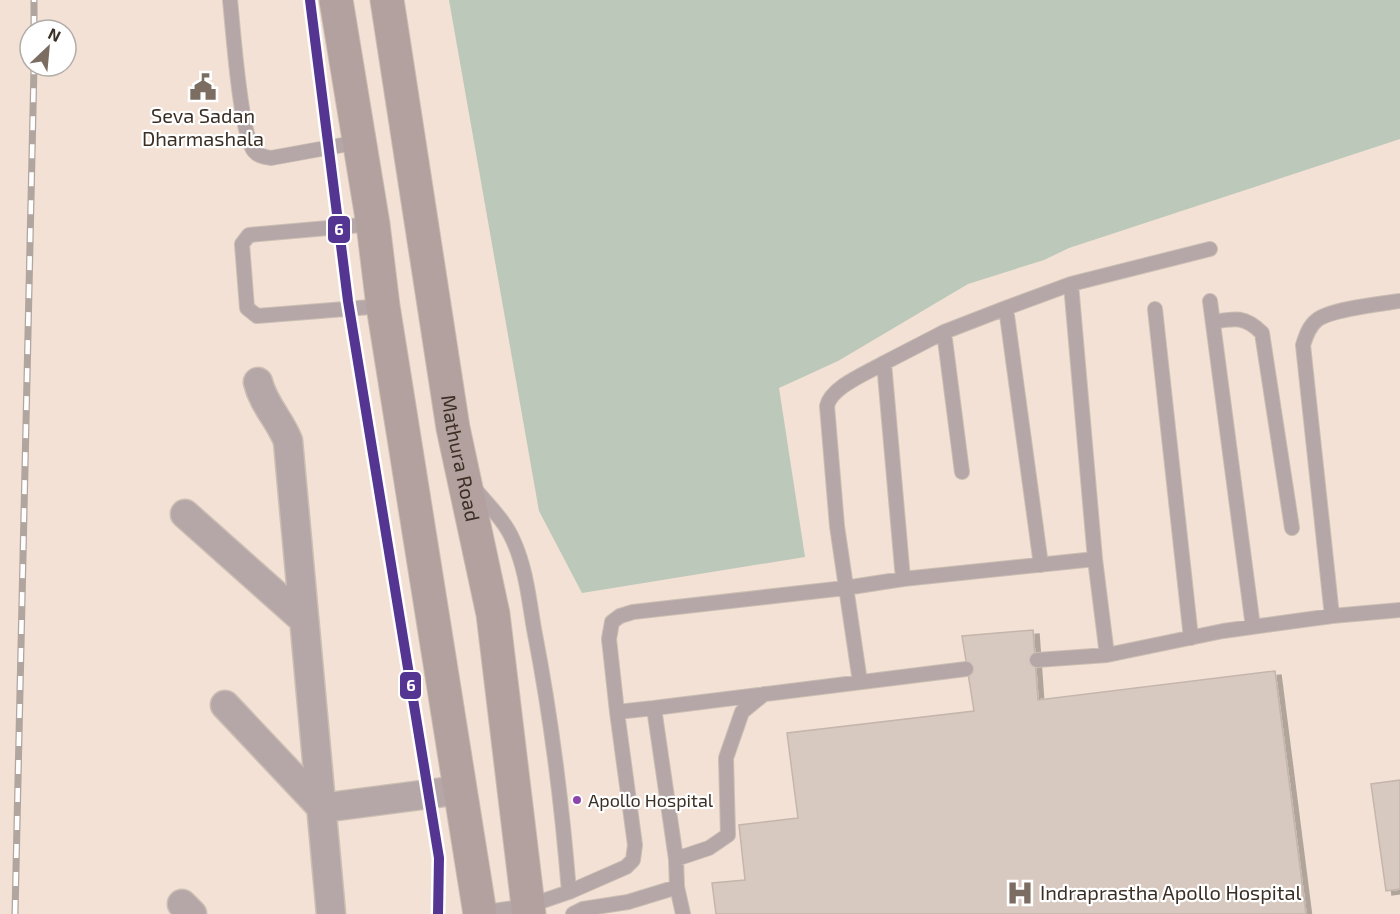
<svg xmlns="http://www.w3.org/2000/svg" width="1400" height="914" font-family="'Exo 2',sans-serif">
<defs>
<filter id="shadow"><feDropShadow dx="6" dy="4" stdDeviation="0" flood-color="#0004"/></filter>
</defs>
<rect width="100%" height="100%" fill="#f2e1d4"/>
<path fill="#bcc8b9" d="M449,0h951v139l-331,109 -25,12 -76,24 -130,77 -59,27 26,169 -223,36 -43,-82z"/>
<path fill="#d8c9c0" stroke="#c4b6ac" stroke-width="1.5" filter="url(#shadow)" d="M1033,630l5,70 237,-29 31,243h-590l-4,-31 33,-3 -6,-55 59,-7 -11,-85 187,-22 -12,-75z
M1400,780v109l-14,2 -15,-107z"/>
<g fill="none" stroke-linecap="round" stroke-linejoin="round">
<defs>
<path id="lane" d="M230,0c3,27 10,134 24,151 4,5 11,6 17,7l88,-16
M373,224l-124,11 -7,9 5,64 10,8 126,-10
M1071,284l139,-35
M1210,301l43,326
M1006,308l65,-24 24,275
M1155,309l36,329
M1213,322c22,-4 32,-6 49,11l30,195
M944,332l62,-24 35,257
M884,363l60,-31 18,140
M475,489c13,16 30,32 38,51 13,28 16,60 21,89 17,87 28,175 35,263
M1332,616l-29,-271c3,-9 6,-19 14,-25 14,-11 63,-16 83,-19
M1107,655l116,-24 109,-15 68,-6
M860,682l-23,-156 -10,-120c4,-19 40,-33 57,-43l19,216
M617,712l37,-4
M676,859l33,-11 19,-13 -2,-77 16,-46 22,-18
M677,887l6,27
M479,913l49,-7 41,-14 57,-25 7,-7 2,-15 -18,-133 -8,-73 3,-17 8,-6 13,-4 212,-24 58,-9 192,-20 12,96 -70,5
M573,914l10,-5 45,-7 49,-15 -1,-28 -22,-151 312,-39"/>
<path id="street" d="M258,382c5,22 22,38 30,59l43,473
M185,514l119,106
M225,705l97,103 138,-18
M182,904l10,10"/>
<g id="highway">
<path d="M336,0l37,224 10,82 97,608"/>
<path id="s1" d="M387,0l66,428 40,186 36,300"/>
</g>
</defs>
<use href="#lane" stroke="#cbbeb3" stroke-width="16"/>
<use href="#street" stroke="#cbbeb3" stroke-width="31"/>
<use href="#highway" stroke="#cbbeb3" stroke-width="35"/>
<use href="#lane" stroke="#b5a6a7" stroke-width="14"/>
<use href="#street" stroke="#b5a6a7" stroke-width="28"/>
<use href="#highway" stroke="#b2a19e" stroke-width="33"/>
<defs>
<path id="rail" d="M34,30v-30
M15,914l19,-848"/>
</defs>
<use href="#rail" stroke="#b1a59f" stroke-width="7"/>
<use href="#rail" stroke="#fff" stroke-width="4.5" stroke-dasharray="14" stroke-linecap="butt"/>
<defs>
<path id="metro-1" d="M310,0l38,301 91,557 -1,56"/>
</defs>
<use href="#metro-1" stroke="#fff" stroke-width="15"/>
<use href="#metro-1" stroke="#553592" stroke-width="10"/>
</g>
<defs>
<symbol id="civic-bare" viewBox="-9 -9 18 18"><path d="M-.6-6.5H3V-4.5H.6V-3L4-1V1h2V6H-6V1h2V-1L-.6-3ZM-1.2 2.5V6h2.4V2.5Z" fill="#7b6d62" stroke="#fff" stroke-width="2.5" paint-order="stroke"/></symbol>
<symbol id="hospital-bare" viewBox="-9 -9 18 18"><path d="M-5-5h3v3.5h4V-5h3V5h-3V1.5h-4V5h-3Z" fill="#7b6d62" stroke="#fff" stroke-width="2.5" paint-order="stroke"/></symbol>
</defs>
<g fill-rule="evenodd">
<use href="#civic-bare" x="184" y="68" width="38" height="38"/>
<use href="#hospital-bare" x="1001" y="874" width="38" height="38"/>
</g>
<circle fill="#8e44ad" stroke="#fff" stroke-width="2" cx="577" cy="800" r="5"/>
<g text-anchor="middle" stroke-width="4.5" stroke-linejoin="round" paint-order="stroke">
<g font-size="18" fill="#3b2f25" stroke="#fff" text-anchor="start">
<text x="588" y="807">Apollo Hospital</text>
</g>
<g font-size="20" fill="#3b2f25" stroke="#fff">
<text x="203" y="123">Seva Sadan<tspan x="203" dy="23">Dharmashala</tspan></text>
<text x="1040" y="900" text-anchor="start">Indraprastha Apollo Hospital</text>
</g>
<g font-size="20" fill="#3b2f25" stroke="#fff">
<text dy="7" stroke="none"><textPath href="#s1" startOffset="464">Mathura Road</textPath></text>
</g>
</g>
<g stroke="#fff" stroke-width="2">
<rect x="327" y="215" width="24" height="29" rx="6" fill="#553592"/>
<rect x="399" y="671" width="23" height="29" rx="6" fill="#553592"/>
</g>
<g font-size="16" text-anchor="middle" font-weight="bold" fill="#fff">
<text x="339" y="235">6</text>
<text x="411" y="691">6</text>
</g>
<g transform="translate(48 48) rotate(26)"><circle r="28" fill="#ffffff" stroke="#b1aca8" stroke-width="1.5"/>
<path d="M0-4.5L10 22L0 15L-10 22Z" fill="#7b6d62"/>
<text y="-9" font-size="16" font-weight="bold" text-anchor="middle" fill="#3b2f25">N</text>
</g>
</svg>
